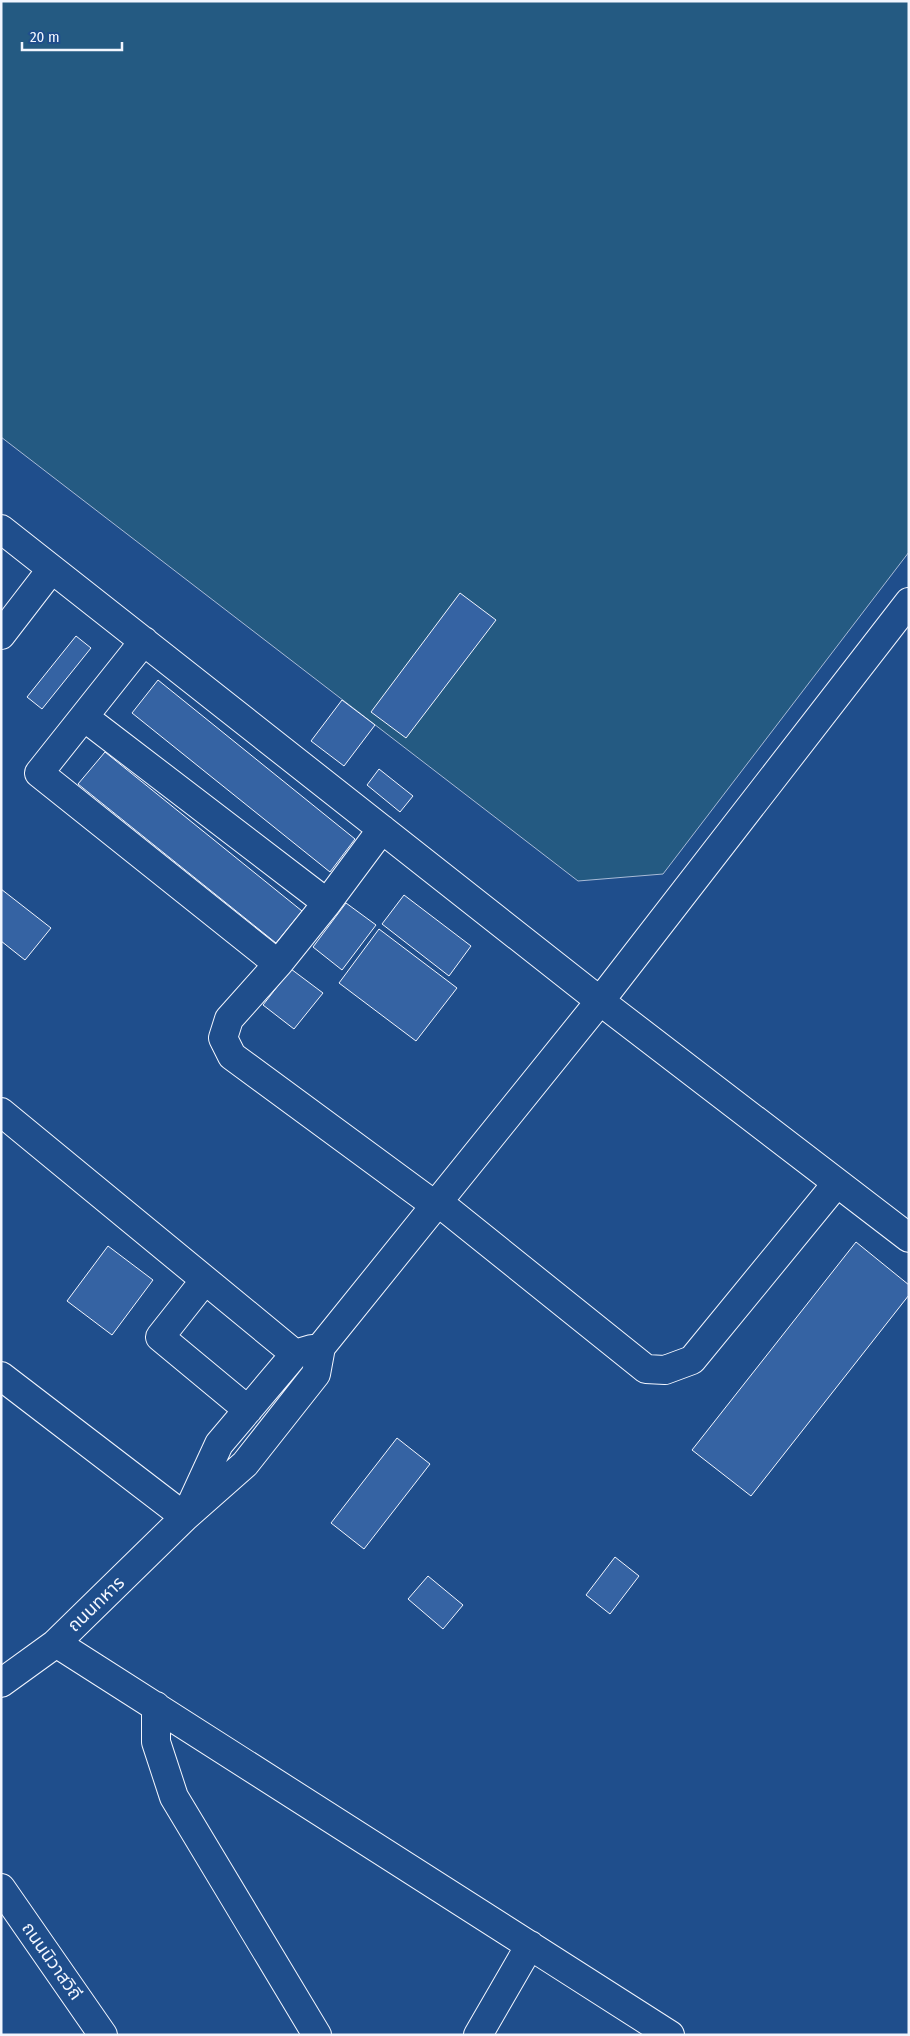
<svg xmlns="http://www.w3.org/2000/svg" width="910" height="2036" font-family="'Fira Sans Condensed','Noto Sans Thai',sans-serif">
<rect width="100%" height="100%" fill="#1f4e8c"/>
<path fill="#245a82" stroke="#a8bbd7" d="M1,1h908v551l-246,322 -85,7 -577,-444z"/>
<path fill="#3563a3" stroke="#f2f6ff" d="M460,593l36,27 -90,118 -35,-26z
M76,636l15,12 -49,61 -15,-12z
M158,680l197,159 -25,33 -198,-159z
M342,700l33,25 -31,41 -33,-25z
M105,752l197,159 -26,32 -198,-159z
M379,769l34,27 -13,16 -33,-27z
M1,889l50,39 -26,32 -24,-19z
M404,895l67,51 -22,30 -67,-52z
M346,903l30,22 -34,45 -29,-23z
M379,929l78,59 -41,53 -77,-58z
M291,969l32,24 -29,36 -31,-24z
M856,1242l53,43v10l-158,201 -59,-46z
M108,1246l45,34 -41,55 -45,-34z
M397,1438l33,26 -66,85 -33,-26z
M615,1557l24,19 -29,38 -24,-19z
M428,1576l35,29 -20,24 -35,-30z"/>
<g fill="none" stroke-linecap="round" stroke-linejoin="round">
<defs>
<path id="minor" d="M1,529l599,472 309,237
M1,635l50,-65
M144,641l-105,132 239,191
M84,717l243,186
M382,829l-55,74 -49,61 -49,55 -6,19 9,18 204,150
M1,1112l294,242
M438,1202l208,167 19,1 27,-10 145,-177
M205,1280l-45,57 88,73
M1,1376l184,141
M190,1507l29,-63 76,-90 17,-5
M56,1643l614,392
M1,1683l54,-39 130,-127 60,-53 71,-90 5,-27 279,-346 309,-399
M156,1706v36l18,55 143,238
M478,2035l52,-90"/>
<path id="major" d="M1,1888l102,147"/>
</defs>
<use href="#minor" stroke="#f2f6ff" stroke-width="30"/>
<use href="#major" stroke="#f2f6ff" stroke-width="30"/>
<use href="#minor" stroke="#1f4e8c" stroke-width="28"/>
<use href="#major" stroke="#1f4e8c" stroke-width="28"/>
</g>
<g text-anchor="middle" stroke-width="4" stroke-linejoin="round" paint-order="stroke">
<g font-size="18" fill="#f2f6ff" stroke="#1f4e8c">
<text transform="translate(96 1604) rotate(-44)" y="6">ถนนทหาร</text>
<text transform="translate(52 1961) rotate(55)" y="6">ถนนนิวาสวิถี</text>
</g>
</g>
<rect width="910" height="2036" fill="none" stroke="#f2f6ff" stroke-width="5"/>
<path d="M22 42v8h100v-8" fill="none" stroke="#f2f6ff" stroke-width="2.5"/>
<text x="30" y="42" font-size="15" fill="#f2f6ff" stroke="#1f4e8c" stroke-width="4" paint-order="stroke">20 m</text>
</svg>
